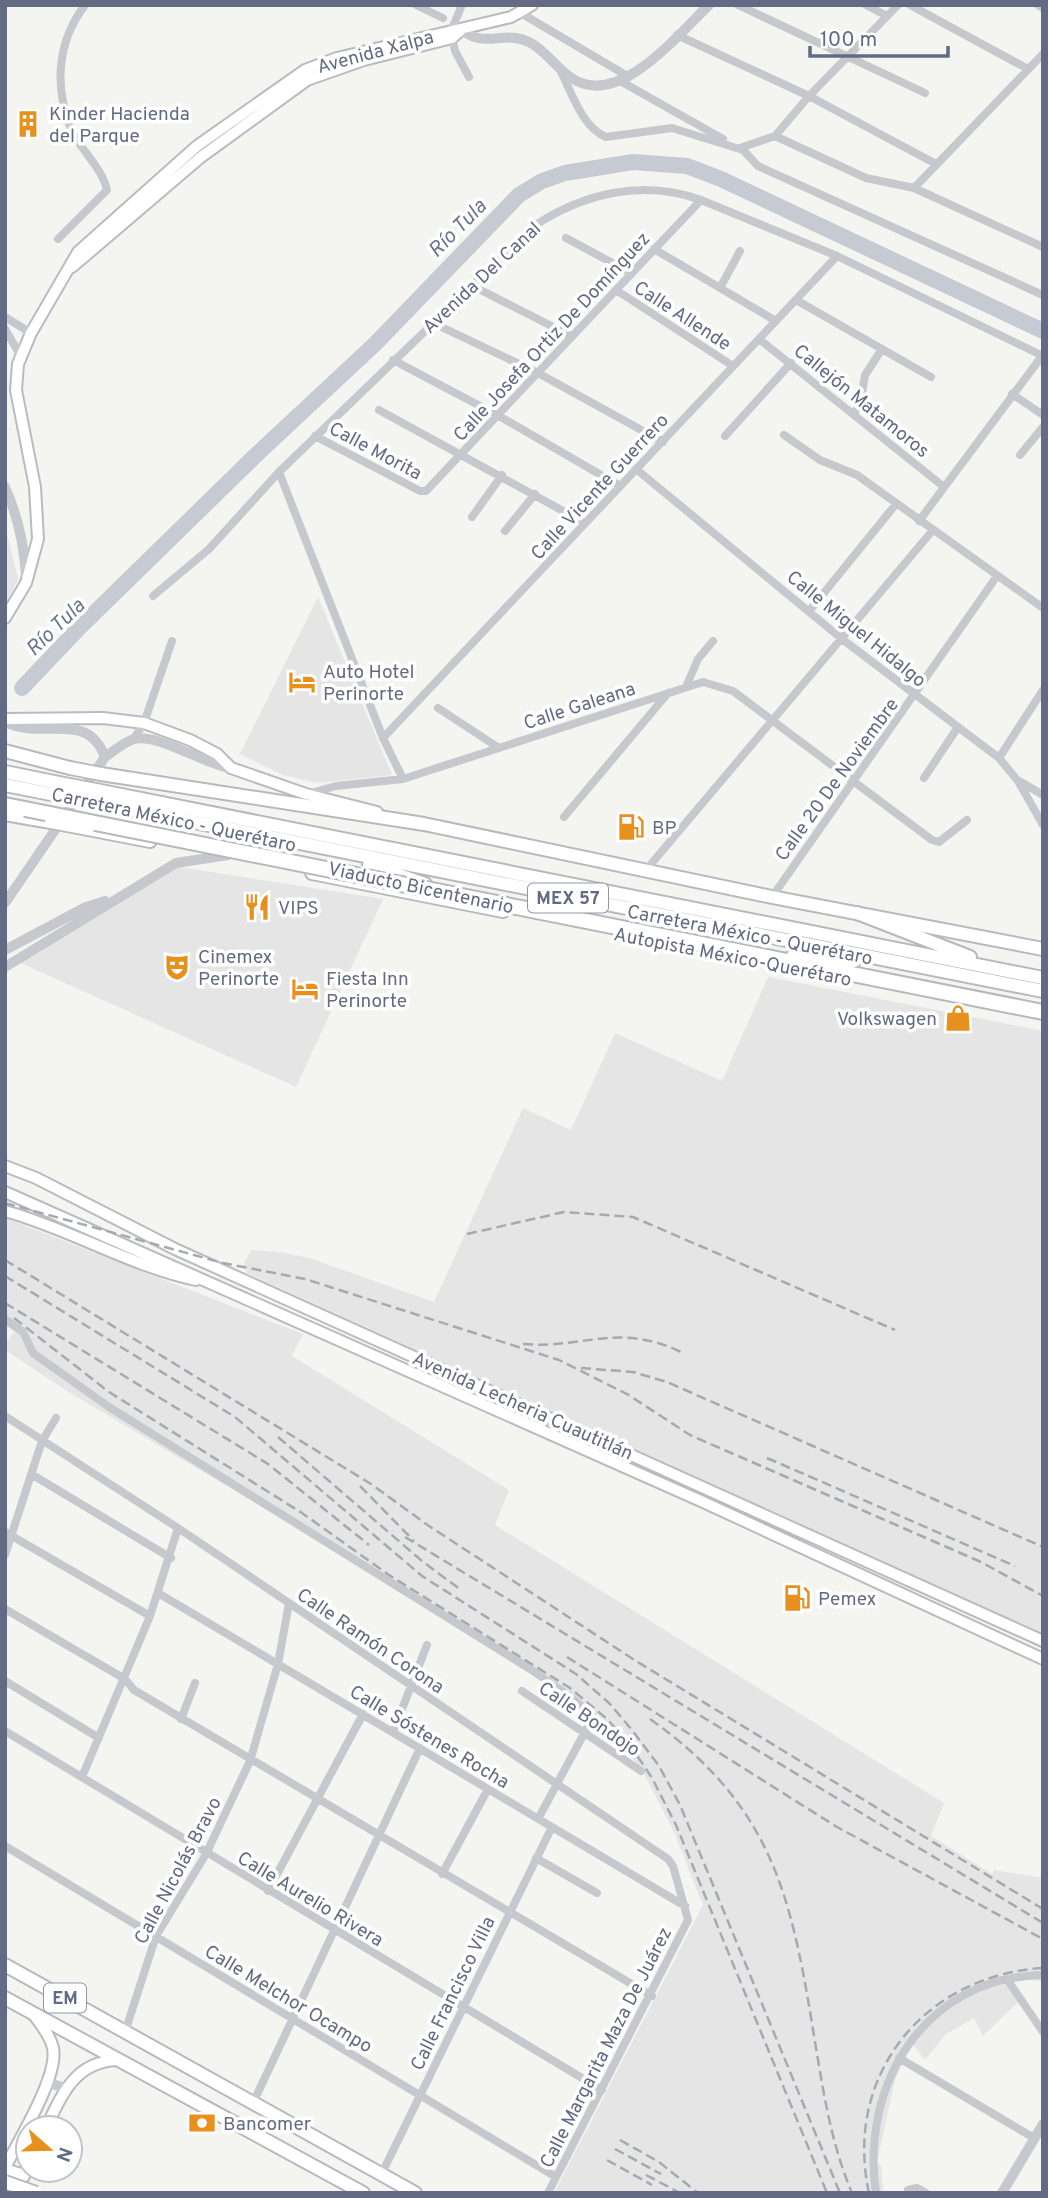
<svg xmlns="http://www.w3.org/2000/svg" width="1048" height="2198" font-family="Overpass,sans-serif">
<rect width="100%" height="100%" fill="#f4f5f1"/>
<path fill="#e4e5e4" d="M5,525l13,54 -13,27z
M318,597l74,178 -75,8 -34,-8 -43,-21z
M180,867l203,32 -87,188 -280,-126 86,-47 70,-45z
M768,977l275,54v603l-796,-361 -3,-10 7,-13 29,2 29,6 125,44 89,-194 48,22 44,-97 107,48z
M5,1218l298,116 -11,22 217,134 -14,35 449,278 -13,33 61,38 2,-4 49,8v103l-23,-2 -13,5 11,18 -35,34 -9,-18 -28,16 -21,26 -13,-17 -17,37 -18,82 4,3 2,28h-329l149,-288 -30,-75 -31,-60 -45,-55 -61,-45 -469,-279 -62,-41v-6l9,-12 -9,-7z"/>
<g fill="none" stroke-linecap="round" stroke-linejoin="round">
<path stroke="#c6cad3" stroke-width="16" d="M22,688l57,-60 176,-172 120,-112 144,-149 23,-14 23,-8 68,-11 54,4 34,13 322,152"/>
<defs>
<path id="secondary" d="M72,267l129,-110 106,-77 57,-20 88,-22 7,-6
M5,618l21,-35 12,-44 -3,-52 -19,-97 2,-26 13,-31 47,-81 119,-106 108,-76 32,-12 174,-41 21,-12
M5,719l98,-1 41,5 46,17 27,14 14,14 75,26 71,18
M5,1166l31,12 139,71 868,392
M5,1192l696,309 342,158
M5,1211c65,18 125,55 191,69
M46,2128c16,-34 29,-66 71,-68
M5,2168c13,-27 54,-92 48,-120 -3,-13 -12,-23 -19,-33
M14,2193l14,-28"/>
<path id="primary" d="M5,751l65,17
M101,774l323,50 348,73 271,52
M5,814l46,8
M88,829l62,12
M312,873l191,38
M5,1965l410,228
M5,1998l358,195"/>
<path id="trunk" d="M5,772l59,12
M5,785l56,11
M96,790l947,188
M94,802l949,189
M369,865l56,19
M857,913l113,44
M792,957l62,4
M5,2170l18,6"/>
<path id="motorway" d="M5,805l20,4
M767,957l276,55"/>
</defs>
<use href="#secondary" stroke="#b9bbc1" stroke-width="14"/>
<use href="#primary" stroke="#b7b9be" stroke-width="16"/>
<use href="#trunk" stroke="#b7b8bc" stroke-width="16"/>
<use href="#motorway" stroke="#b7b8bc" stroke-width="18"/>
<path stroke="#c7c8cd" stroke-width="8" d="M416,5l27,13
M462,5l-11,26 4,20 14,26
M738,5l187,88
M866,5l21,11
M910,5l118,64
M1038,5l5,3
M519,12l110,65
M677,35l132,61 127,68
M561,72c11,21 21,55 45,65l66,-9 71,22 15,16 285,129
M622,82l101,57
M775,136l91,42 48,10 129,59
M740,148l35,-12 34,-40 89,-91
M914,188l129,-134
M566,238l65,35
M58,239l49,-49c-5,-23 -27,-40 -36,-61 -17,-43 -14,-87 14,-124
M654,249l122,72
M471,285l100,51
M720,288l20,-37
M616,290l117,76
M796,300l135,77
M5,317l26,16
M431,322l107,51 125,69
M5,329l15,26
M759,339l185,148
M393,360l106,56 121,70
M1012,394l31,21
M379,410l206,113
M855,412l6,-12 4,-25 17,-26
M784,435l36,25 37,15 186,133
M315,436l105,55h6l275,-291
M725,436l66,-73
M1020,455l23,-28
M636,469l206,170 157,119 19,23 25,44
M279,472l104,266 20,41
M472,517l30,-42
M919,521l123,-165
M505,531l30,-37
M153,596l56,-47 70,-77 255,-246c50,-33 109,-47 167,-26l136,56 206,100
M810,610l86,-106
M686,687l12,-28 15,-18
M438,708l61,40
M383,738l454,-482
M133,740l11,-17 28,-82
M999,758l44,-68
M924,778l34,-51
M1021,782l22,13
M307,794l29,-8 67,-7 300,-97 30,9 199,149 7,2 28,-22
M564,817l104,-124
M646,870l287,-340
M772,897l225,-321
M5,1319l18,13 10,21 76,54 421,262 41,28 22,20 -55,102
M5,1416l173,112 490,331 5,7 15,54 -140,273
M31,1474l140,84
M5,1532l145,84
M5,1555l37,-114 14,-23
M158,1593l527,313
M5,1609l120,70 9,11 518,306
M5,1681l94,57
M522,1691l119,80
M181,1719l14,-36
M5,1731l597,359
M393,1732l34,-87
M82,1777l68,-161 28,-88
M5,1846l551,331
M536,1858l61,35
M442,1874l46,-85
M268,1891l95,-177
M1007,1979l36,53
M125,2032l31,-96 50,-82 44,-93 28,-97 11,-61
M899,2058l135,80
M253,2103l167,-355
M382,2173l170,-346
M908,2190l9,-2 9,5
M876,2193c-16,-109 49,-216 167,-218"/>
<path stroke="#c7c8cd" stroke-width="10" d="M463,31c23,17 41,-1 66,11 18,9 27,27 44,37 47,29 105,-45 136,-74
M5,487c13,29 19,57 21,88
M5,722c38,19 82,-13 100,35
M5,903l100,-146c9,-6 19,-15 29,-18 24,-6 69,25 97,29
M5,950l81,-43 19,-6
M5,967l171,-104 52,-8
M46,2082l19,6
M1002,2193l41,-69"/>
<use href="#secondary" stroke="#fff" stroke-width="10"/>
<use href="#primary" stroke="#fff" stroke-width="12"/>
<use href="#trunk" stroke="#fff" stroke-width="12"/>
<use href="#motorway" stroke="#fff" stroke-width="14"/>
<path stroke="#a6a9b1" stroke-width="2.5" stroke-dasharray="10 5" stroke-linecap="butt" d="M5,1203l218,60 82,16 254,81 68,34 63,41 291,127 62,34
M467,1234l97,-22 69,5 262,113
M5,1260l366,224 58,42 207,135 407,248
M5,1276l230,141 187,159 154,98 33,29 23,27 27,36 21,39 160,388
M5,1303l263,161 101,81
M14,1318l95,74 193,121 87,62 181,113 37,31 23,26 22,33 24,47 151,368
M523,1344c61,5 95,-22 158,8
M581,1368l52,4 34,10 376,165
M278,1437l144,124 39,29
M767,1458l248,108
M360,1486l54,55
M405,1537l638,386
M567,1657l270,170 206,112
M650,1719c130,92 143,189 167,335 8,48 16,94 35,139
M620,2140l39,22 39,31
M615,2149l46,25
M607,2160l45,25
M646,2175l34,18
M747,2192l1,1
M869,2193c-26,-118 56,-218 174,-225"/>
<defs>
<path id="primary-bridge" d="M70,768l31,6
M51,822l37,7"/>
<path id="trunk-bridge" d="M64,784l32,6
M61,796l33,6
M5,2182l31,11"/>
<path id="motorway-bridge" d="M25,809l742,148"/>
</defs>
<use href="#primary-bridge" stroke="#b7b9be" stroke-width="16" stroke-linecap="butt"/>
<use href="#trunk-bridge" stroke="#b7b8bc" stroke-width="16" stroke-linecap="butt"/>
<use href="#motorway-bridge" stroke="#b7b8bc" stroke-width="18" stroke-linecap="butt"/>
<use href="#primary-bridge" stroke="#fff" stroke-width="12"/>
<use href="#trunk-bridge" stroke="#fff" stroke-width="12"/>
<use href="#motorway-bridge" stroke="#fff" stroke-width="14"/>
</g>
<defs>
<symbol id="building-bare" viewBox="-9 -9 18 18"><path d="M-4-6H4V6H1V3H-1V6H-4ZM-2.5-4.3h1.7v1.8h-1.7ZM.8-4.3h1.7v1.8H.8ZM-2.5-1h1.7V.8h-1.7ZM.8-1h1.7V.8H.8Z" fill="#e7901e" stroke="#fff" stroke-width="2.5" paint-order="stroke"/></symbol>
<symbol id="hotel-bare" viewBox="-9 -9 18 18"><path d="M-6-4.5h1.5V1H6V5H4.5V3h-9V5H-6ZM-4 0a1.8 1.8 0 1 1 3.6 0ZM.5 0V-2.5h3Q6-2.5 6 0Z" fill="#e7901e" stroke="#fff" stroke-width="2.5" paint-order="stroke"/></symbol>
<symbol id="fuel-bare" viewBox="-9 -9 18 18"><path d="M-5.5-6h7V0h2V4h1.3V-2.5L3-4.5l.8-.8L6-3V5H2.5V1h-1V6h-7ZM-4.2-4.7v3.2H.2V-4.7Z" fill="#e7901e" stroke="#fff" stroke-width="2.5" paint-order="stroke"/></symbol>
<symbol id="restaurant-bare" viewBox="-9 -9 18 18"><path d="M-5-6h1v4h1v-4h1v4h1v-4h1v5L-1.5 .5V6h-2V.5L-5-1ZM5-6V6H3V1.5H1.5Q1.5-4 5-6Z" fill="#e7901e" stroke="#fff" stroke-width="2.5" paint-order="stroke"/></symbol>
<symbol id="theatre-bare" viewBox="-9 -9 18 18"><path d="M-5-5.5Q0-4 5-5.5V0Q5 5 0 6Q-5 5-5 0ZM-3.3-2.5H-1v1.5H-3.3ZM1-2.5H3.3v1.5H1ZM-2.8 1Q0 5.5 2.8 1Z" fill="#e7901e" stroke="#fff" stroke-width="2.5" paint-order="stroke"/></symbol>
<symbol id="shop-bare" viewBox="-9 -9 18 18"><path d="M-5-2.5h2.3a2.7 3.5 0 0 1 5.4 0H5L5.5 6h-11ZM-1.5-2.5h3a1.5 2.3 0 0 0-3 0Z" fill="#e7901e" stroke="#fff" stroke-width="2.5" paint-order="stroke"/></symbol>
<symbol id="bank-bare" viewBox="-9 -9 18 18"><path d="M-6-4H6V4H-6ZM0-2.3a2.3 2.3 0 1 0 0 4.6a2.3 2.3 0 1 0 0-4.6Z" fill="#e7901e" stroke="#fff" stroke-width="2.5" paint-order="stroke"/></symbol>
</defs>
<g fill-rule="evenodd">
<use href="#building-bare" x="9" y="105" width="38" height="38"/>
<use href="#hotel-bare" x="283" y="663" width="38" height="38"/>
<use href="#fuel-bare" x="612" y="808" width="38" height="38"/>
<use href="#restaurant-bare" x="238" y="888" width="38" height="38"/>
<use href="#theatre-bare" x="158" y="948" width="38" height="38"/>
<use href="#hotel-bare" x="286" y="970" width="38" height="38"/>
<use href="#shop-bare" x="939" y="999" width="38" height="38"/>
<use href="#fuel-bare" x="778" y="1579" width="38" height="38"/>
<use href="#bank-bare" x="183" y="2104" width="38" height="38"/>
</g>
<g text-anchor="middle" stroke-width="7" stroke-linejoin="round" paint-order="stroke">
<g fill="#fff" stroke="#9297a8" stroke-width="2">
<rect x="528" y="883.5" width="80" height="29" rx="5"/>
<rect x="44" y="1983.5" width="42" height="29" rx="5"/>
</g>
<g font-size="18" font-weight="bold" fill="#636a83">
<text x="568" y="904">MEX 57</text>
<text x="65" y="2004">EM</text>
</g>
<g font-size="19" fill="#636a83" stroke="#fff">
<text transform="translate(375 51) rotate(-15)" y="7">Avenida Xalpa</text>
<text transform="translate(481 277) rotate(-43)" y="7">Avenida Del Canal</text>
<text transform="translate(683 315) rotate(33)" y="7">Calle Allende</text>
<text transform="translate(551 336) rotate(-47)" y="7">Calle Josefa Ortiz De Domínguez</text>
<text transform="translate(862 400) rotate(39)" y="7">Callejón Matamoros</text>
<text transform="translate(376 450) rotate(28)" y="7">Calle Morita</text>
<text transform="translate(599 486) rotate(-47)" y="7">Calle Vicente Guerrero</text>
<text transform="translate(857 628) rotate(39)" y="7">Calle Miguel Hidalgo</text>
<text transform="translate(579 705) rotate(-18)" y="7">Calle Galeana</text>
<text transform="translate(836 779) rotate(-54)" y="7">Calle 20 De Noviembre</text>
<text transform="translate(174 819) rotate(12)" y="7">Carretera México - Querétaro</text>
<text transform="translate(421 887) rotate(12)" y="7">Viaducto Bicentenario</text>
<text transform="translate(750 934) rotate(11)" y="7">Carretera México - Querétaro</text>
<text transform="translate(733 956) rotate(11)" y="7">Autopista México-Querétaro</text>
<text transform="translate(523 1405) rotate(24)" y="7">Avenida Lecheria Cuautitlán</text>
<text transform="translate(371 1640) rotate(34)" y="7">Calle Ramón Corona</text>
<text transform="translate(590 1718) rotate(34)" y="7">Calle Bondojo</text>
<text transform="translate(430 1736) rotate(31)" y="7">Calle Sóstenes Rocha</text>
<text transform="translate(177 1870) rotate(-62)" y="7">Calle Nicolás Bravo</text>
<text transform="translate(311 1898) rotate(31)" y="7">Calle Aurelio Rivera</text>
<text transform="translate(452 1993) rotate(-64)" y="7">Calle Francisco Villa</text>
<text transform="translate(289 1998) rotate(31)" y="7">Calle Melchor Ocampo</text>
<text transform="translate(605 2047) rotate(-63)" y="7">Calle Margarita Maza De Juárez</text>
</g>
<g font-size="19" fill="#636a83" stroke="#fff" text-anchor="start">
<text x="49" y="120">Kinder Hacienda<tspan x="49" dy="22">del Parque</tspan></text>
<text x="323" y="678">Auto Hotel<tspan x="323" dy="22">Perinorte</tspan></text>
<text x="652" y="834">BP</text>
<text x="278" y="914">VIPS</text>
<text x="198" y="963">Cinemex<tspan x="198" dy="22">Perinorte</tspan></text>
<text x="326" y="985">Fiesta Inn<tspan x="326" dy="22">Perinorte</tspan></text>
<text x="937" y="1025" text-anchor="end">Volkswagen</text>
<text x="818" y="1605">Pemex</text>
<text x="223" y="2130">Bancomer</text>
</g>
<g font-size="21" font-style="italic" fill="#68778e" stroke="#fff">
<text transform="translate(457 228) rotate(-45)" y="7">Río Tula</text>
<text transform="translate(55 627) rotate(-44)" y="7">Río Tula</text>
</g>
</g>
<rect width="1048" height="2198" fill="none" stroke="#636a83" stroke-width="14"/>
<g transform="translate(49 2149) rotate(110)"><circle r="33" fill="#ffffff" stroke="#c1c3cd" stroke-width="2"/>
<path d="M0-5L12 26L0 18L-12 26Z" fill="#e7901e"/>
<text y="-10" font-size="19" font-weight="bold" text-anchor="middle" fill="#636a83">N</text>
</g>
<path d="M810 46v10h138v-10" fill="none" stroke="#636a83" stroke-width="3.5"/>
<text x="820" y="46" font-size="21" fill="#636a83" stroke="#ffffff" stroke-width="5" paint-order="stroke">100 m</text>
</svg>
